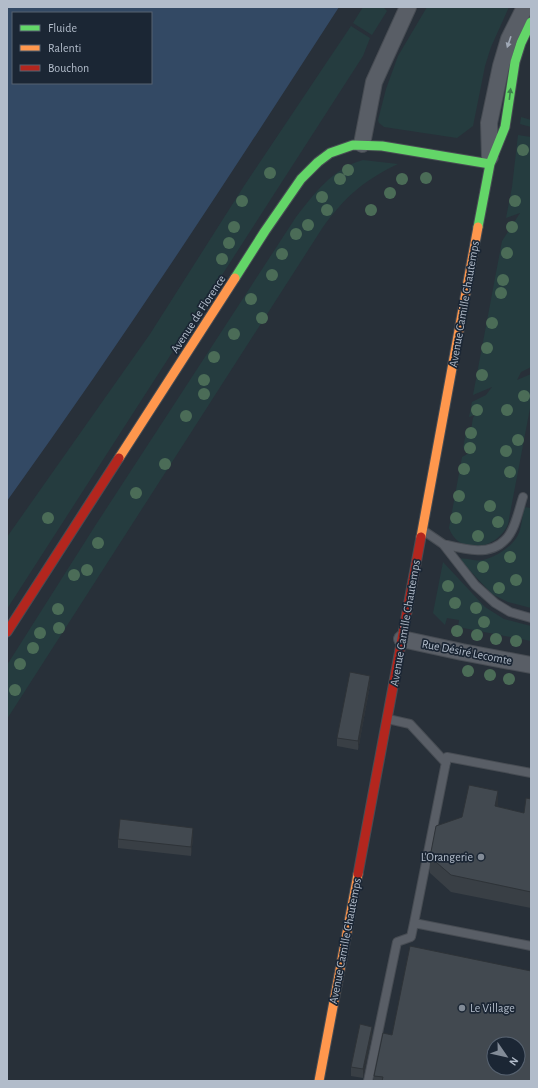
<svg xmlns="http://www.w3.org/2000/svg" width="538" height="1088" font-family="'Alegreya Sans',sans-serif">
<rect width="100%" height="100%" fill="#283039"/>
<path fill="#253c3f" d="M363,7h20l4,4 -15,24 -19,-12z
M427,7h82l-18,40 -6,19 -12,60 -16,12 -73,-11 -5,-4 -1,-3 8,-31 12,-33z
M351,26l19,12 -7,18 -356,553v-72l143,-203 94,-148z
M521,117l10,3v7l-11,-3z
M518,135l13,2v187l-1,1v8h1v34l-10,5 -4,8 14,-6v29l-23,121c-10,25 -49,33 -59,4l13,-71 14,-8 -2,-6 -11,5 3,-15 5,-3 2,-12 2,-3 -6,2 3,-15 14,-7 6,-8 -19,8 29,-154 18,-28 -14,5 6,-31z
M363,160l35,4c-34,16 -53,33 -75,63l-316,492v-54l88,-139 201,-309c18,-23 37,-49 67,-57z
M524,507l7,1v100l-23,-6 -16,-8 -33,-35c7,-2 16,3 24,1 13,-3 29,-13 35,-25 4,-8 4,-19 6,-28z
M443,562l42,45 19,12 27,7v15l-73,-14 1,-7 -12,-2 -2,7 -12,-12z"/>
<path fill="#334964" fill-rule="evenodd" d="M7,7h332c-108,167 -216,333 -332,494zM13,13h138v70h-138z"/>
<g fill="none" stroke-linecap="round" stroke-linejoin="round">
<defs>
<path id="lane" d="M424,531l19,13 32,41 20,18 15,9 21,6
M443,544c20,5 46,13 62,-4 10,-9 14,-31 18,-43
M388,719l22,5 36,39
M414,923l117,23
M368,1081l29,-139 14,-5 3,-14 33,-166 84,16"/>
<path id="street" d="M362,144l12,-62 34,-75
M490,157l-1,-34 12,-57 8,-27 16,-32
M402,639l60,13 69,13"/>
<path id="fast" d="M478,227l12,-63 15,-37 10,-65 6,-19 10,-21
M235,278l30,-47 36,-52 17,-17 12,-9 23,-8 29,1 108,18"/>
<path id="slow" d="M119,458l116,-180
M421,537l57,-310
M319,1081l39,-207"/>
<path id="jam" d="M7,632l112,-174
M358,874l63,-337"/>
</defs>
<use href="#lane" stroke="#474c53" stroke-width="10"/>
<use href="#street" stroke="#474c53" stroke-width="18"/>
<use href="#fast" stroke="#474c53" stroke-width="11"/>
<use href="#slow" stroke="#474c53" stroke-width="11"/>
<use href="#jam" stroke="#474c53" stroke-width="11"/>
<use href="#lane" stroke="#595e66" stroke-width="8"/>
<use href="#street" stroke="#595e66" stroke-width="16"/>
<use href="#fast" stroke="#63d668" stroke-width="9"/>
<use href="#slow" stroke="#ff974d" stroke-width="9"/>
<use href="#jam" stroke="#b3261e" stroke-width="9"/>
</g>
<g fill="#4b6c57">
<circle cx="523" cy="150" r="6"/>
<circle cx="348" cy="170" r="6"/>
<circle cx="270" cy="173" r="6"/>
<circle cx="426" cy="178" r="6"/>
<circle cx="340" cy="179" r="6"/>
<circle cx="402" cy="179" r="6"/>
<circle cx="390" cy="193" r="6"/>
<circle cx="322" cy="197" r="6"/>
<circle cx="242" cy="201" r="6"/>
<circle cx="515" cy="201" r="6"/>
<circle cx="327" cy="210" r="6"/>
<circle cx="371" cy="210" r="6"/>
<circle cx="308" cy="225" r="6"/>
<circle cx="234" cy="227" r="6"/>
<circle cx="512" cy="227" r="6"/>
<circle cx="296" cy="234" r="6"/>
<circle cx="229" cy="243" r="6"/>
<circle cx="507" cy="253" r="6"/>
<circle cx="282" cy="254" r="6"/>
<circle cx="222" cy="259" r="6"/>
<circle cx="272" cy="275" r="6"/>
<circle cx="503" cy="280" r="6"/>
<circle cx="501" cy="293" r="6"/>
<circle cx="251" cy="299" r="6"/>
<circle cx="262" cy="318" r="6"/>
<circle cx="492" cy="323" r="6"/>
<circle cx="234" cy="334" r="6"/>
<circle cx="487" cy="348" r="6"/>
<circle cx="214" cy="357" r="6"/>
<circle cx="482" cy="375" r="6"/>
<circle cx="204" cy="380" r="6"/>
<circle cx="204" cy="394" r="6"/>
<circle cx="524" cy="396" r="6"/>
<circle cx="477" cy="410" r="6"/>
<circle cx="507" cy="410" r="6"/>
<circle cx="186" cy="416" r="6"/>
<circle cx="471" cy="433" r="6"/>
<circle cx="518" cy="440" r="6"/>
<circle cx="470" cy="448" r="6"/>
<circle cx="506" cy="451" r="6"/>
<circle cx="165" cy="464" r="6"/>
<circle cx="464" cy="469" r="6"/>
<circle cx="510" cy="472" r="6"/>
<circle cx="136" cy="493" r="6"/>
<circle cx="459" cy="496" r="6"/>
<circle cx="490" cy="506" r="6"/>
<circle cx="48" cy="518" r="6"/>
<circle cx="456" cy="518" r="6"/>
<circle cx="498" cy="522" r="6"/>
<circle cx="478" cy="536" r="6"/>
<circle cx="98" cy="543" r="6"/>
<circle cx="510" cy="557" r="6"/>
<circle cx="483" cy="567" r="6"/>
<circle cx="87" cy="570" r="6"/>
<circle cx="74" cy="575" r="6"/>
<circle cx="516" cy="580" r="6"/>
<circle cx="448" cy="586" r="6"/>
<circle cx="499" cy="588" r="6"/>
<circle cx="455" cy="603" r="6"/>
<circle cx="476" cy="608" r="6"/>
<circle cx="58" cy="609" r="6"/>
<circle cx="484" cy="622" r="6"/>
<circle cx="59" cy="628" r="6"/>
<circle cx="457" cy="631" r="6"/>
<circle cx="40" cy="633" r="6"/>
<circle cx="477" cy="635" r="6"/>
<circle cx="496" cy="639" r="6"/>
<circle cx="516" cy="641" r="6"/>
<circle cx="33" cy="648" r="6"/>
<circle cx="20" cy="664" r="6"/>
<circle cx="468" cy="671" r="6"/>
<circle cx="490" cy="675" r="6"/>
<circle cx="509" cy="679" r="6"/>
<circle cx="15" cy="690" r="6"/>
</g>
<path fill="#393f45" d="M370,685l-12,65 -21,-4v-8z
M531,799v109l-80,-16 -21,-19v-16l68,-50 26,6z
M193,837l-2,19 -73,-8v-9z
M372,1035l-9,43 -12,-2v-9z
M374,1076l157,5h-154l-3,-1z"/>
<path fill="#2e3338" d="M370,676v9l-12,65v-9z
M498,791v16l-3,-1z
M193,828v9l-2,19v-9z
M372,1027v8l-9,43v-9z"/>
<path fill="#424950" stroke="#2e3338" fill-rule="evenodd" d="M350,672l20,4 -12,65 -21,-3z
M469,785l29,6 -3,15 29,7 2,-15 5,1v93l-80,-17 -21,-18 6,-31 26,-9z
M120,819l73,9 -2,19 -73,-8z
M410,946l121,25v110h-149l1,-4 -9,-1 9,-43 9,2zM494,1044h24v24h-24z
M360,1024l12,3 -9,42 -12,-2z"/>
<defs><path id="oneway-solid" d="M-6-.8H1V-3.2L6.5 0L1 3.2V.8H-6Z"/></defs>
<use fill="#a0a9b6" href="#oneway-solid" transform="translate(509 42) rotate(109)"/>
<use fill="#3f7e4e" href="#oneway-solid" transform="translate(510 94) rotate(-83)"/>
<g fill="#828b97" stroke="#1b2634" stroke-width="1.5">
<circle cx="481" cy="857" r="4"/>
<circle cx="462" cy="1008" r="4"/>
</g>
<g text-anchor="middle" stroke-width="3.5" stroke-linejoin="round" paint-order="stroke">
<g font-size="12" fill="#b2bcca" stroke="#1b2634">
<text transform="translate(464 304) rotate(-80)" y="4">Avenue Camille Chautemps</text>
<text transform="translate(198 314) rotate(-57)" y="4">Avenue de Florence</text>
<text transform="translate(405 623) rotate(-80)" y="4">Avenue Camille Chautemps</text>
<text transform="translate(467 652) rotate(11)" y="4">Rue Désiré Lecomte</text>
<text transform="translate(345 941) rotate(-79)" y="4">Avenue Camille Chautemps</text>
</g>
<g font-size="12" fill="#b2bcca" stroke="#1b2634" text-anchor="end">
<text x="473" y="861">L'Orangerie</text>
<text x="470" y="1012" text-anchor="start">Le Village</text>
</g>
</g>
<rect width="538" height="1088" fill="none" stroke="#b2bcca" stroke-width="16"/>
<rect x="12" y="12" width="140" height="72" fill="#1b2634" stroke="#576270"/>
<rect x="20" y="25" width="20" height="6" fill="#63d668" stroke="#576270"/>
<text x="48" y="32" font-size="12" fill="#b2bcca">Fluide</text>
<rect x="20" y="45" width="20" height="6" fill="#ff974d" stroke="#576270"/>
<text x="48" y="52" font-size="12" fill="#b2bcca">Ralenti</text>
<rect x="20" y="65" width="20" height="6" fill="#b3261e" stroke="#576270"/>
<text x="48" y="72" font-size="12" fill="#b2bcca">Bouchon</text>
<g transform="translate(506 1056) rotate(124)"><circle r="19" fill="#1b2634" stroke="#576270"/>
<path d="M0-3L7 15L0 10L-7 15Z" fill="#828b97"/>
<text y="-6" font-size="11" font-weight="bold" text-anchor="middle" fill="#b2bcca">N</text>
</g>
</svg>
